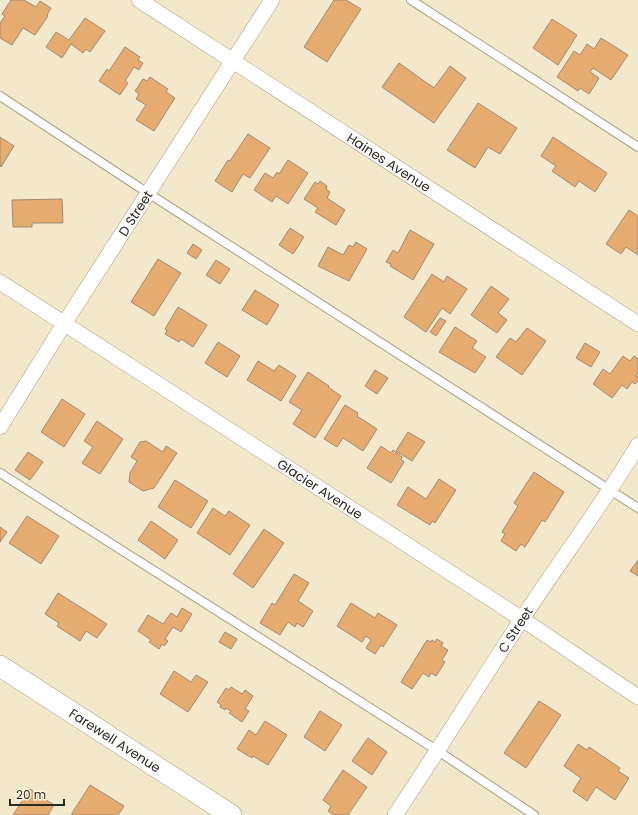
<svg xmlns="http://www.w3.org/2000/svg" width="638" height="815" font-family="Poppins,sans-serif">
<rect width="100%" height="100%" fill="#f3e8ca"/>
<path fill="#e5ab6f" stroke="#a18a75" d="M11,0h13l12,7 4,-6 11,7 -4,7 1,1 -13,19 -12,-7 -11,17 -12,-7v-15l5,-7 -3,-2z
M334,0h12l15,9 -34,53 -23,-15z
M85,18l20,13 -15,21 -4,-3 -3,4 -12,-9 -9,14 -16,-11 10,-15 13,8z
M552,19l25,16 -19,30 -25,-17z
M601,38l27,17 -17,25 -18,-12 -3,4 9,6 -10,16 -9,-6 -2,3 -21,-14 17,-26 6,4 7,-11 7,5z
M125,47l15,10 -2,3 5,3 -4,7 -5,-3 -9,14 3,2 -8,12 -21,-14 8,-12 2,2z
M399,63l35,25 16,-22 16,12 -32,45 -52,-36z
M150,77l18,12 -2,3 9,6 -21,33 -18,-11 10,-15 -10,-6 3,-5 -4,-3 8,-12 4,2z
M478,103l39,25 -17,26 -12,-7 -13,21 -28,-18z
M248,134l22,14 -20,30 -7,-4 -11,18 -17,-11 13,-21 2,1z
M0,137l14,9 -13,21 -1,-1z
M553,137l54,36 -12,19 -16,-11 -4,6 -23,-16 4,-5 -15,-10z
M288,160l20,13 -20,31 -12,-8 -4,6 -18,-12 11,-17 8,5 4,-6 2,2z
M320,181l7,5 -1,3 4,3 -3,6 18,12 -9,15 -21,-13 3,-4 -14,-9 11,-17 3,2z
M62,199l1,24h-31v4h-19l-1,-27z
M629,210l9,6v39l-12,-8 -5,7 -15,-10z
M290,228l14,9 -11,17 -14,-9z
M410,230l24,14 -21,36 -23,-14 1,-2 -5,-2 7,-12 5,3z
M356,242l11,7 -18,32 -31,-15 10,-19 15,8 6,-10 4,2z
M193,244l9,6 -6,9 -9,-6z
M158,259l23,14 -27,43 -23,-14z
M216,260l14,9 -10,15 -14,-9z
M432,274l12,8 3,-6 20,13 -17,25 -8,-6 -16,24 -22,-15z
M491,286l18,13 -11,14 9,7 -10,13 -26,-18z
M255,290l24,15 -12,20 -25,-15z
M178,307l29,18 -14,22 -12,-8 -2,3 -14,-8 2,-3 -2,-2z
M440,318l6,3 -10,15 -6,-4z
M455,327l22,14 -5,7 14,9 -11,16 -36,-21z
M527,328l19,13 -24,34 -26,-18 14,-19 6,4z
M218,342l22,14 -13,21 -22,-14z
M585,343l15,9 -9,15 -15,-9z
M623,356l7,5 4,-5 4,3v14l-2,3 2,1v4l-3,3 -3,-2 -5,7 -5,-4 -10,13 -19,-14 10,-15 7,5z
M258,361l16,10 5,-6 17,11 -15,25 -34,-21z
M375,370l13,8 -11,16 -12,-8z
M308,372l21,14 -1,1 13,9 -26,42 -22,-14 9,-14 -13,-8z
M62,399l23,15 -21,33 -23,-15z
M345,405l13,8 -1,3 20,13 -14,22 -20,-13 -6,9 -13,-8z
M97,421l26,18 -23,35 -18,-11 11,-16 -9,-6z
M408,432l17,10 -13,19 -16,-10z
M146,441l17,11 3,-6 11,7 -23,35 -11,3 -14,-9 1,-9 7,-12 -6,-4 9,-15z
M381,446l10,7 2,-3 9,7 -1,2 3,3 -13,21 -24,-15z
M28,452l15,10 -13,18 -15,-10z
M534,472l30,20 -19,30 -3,-2 -17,27 -4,-3 -5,7 -15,-10 4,-7 -3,-2 16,-26 -4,-3z
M439,479l17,11 -21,33 -3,-2 -2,4 -33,-20 11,-18 18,12z
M175,480l33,21 -17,27 -33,-21z
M213,508l12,8 4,-5 21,14 -20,30 -33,-22z
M27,516l32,20 -18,28 -32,-21z
M151,521l27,19 -13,19 -27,-19z
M0,527l7,5 -7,10z
M264,529l20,14 -31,45 -20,-14z
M638,560v16l-8,-5z
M294,574l15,9 -11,18 15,10 -10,16 -6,-4 -2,4 -7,-5 -8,13 -20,-12 12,-20 3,2z
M58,593l49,31 -10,14 -11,-7 -6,10 -23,-15 2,-3 -14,-9z
M351,603l24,15 3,-5 19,12 -14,22 -2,-2 -6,9 -9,-6 5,-8 -5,-4 -4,6 -25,-16z
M182,608l10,6 -11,18 -8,-5 -8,12 3,2 -4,5 -2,-2 -3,5 -10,-7 2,-2 -13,-9 10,-16 15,9 8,-11 6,4z
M225,632l12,7 -6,10 -12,-7z
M437,639l6,4 -2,3 7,4 -6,10 3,2 -9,14 -5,-3 -2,4 -6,-4 -11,16 -11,-7 26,-42 4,2 1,-2 3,2z
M174,671l17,11 5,-7 12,7 -20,30 -28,-18z
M231,687l11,7 3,-4 8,6 -8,13 4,2 -7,11 -13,-9 2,-2 -5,-3 -1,2 -5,-3 1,-2 -4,-3 9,-14 3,2z
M539,701l22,14 -35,53 -22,-15z
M320,711l22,14 -17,26 -21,-14z
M265,721l22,14 -19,30 -15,-9 -1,2 -15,-9 12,-19 7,5z
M368,738l19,14 -15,23 -20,-14z
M578,744l9,6 2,-3 31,21 -2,3 11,7 -14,22 -19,-13 -9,14 -14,-10 8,-13 -17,-12z
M343,770l24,17 -19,28h-14l-6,-4 3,-5 -8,-6z
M90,785l34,21 -6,9h-47z
M30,789l24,16 -6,10h-35z"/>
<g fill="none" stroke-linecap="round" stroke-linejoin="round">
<defs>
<path id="lane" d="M411,0l227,147
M0,96l148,97 490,315
M0,473l438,278 96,64"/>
<g id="street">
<path id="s1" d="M139,0l499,324"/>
<path id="s2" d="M0,282l522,337 116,78"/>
<path id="s3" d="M0,427l64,-103 208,-324"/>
<path id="s4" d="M395,815c44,-65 84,-131 127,-196 38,-58 80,-114 116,-174"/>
</g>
<g id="secondary">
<path id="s5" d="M0,666l231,149"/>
</g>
</defs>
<use href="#lane" stroke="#a99f82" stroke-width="10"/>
<use href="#street" stroke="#a99f82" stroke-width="16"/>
<use href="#secondary" stroke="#a99f82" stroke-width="22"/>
<use href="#lane" stroke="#fff" stroke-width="8"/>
<use href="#street" stroke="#fff" stroke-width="15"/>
<use href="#secondary" stroke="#fff" stroke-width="21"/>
</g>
<g text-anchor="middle" stroke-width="3" stroke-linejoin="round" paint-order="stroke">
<g font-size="13" fill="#2e2a1f" stroke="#fff6dd">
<text dy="5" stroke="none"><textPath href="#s1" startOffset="298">Haines Avenue</textPath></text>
<text dy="5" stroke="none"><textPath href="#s3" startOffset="253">D Street</textPath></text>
<text dy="5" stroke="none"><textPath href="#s2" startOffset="381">Glacier Avenue</textPath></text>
<text dy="5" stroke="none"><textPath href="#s4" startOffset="221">C Street</textPath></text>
<text dy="5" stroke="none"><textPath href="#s5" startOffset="137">Farewell Avenue</textPath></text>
</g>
</g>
<path d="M10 799v6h54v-6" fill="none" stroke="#2e2a1f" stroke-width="2"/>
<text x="16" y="799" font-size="12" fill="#2e2a1f" stroke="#fff6dd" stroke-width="3" paint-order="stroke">20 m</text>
</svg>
